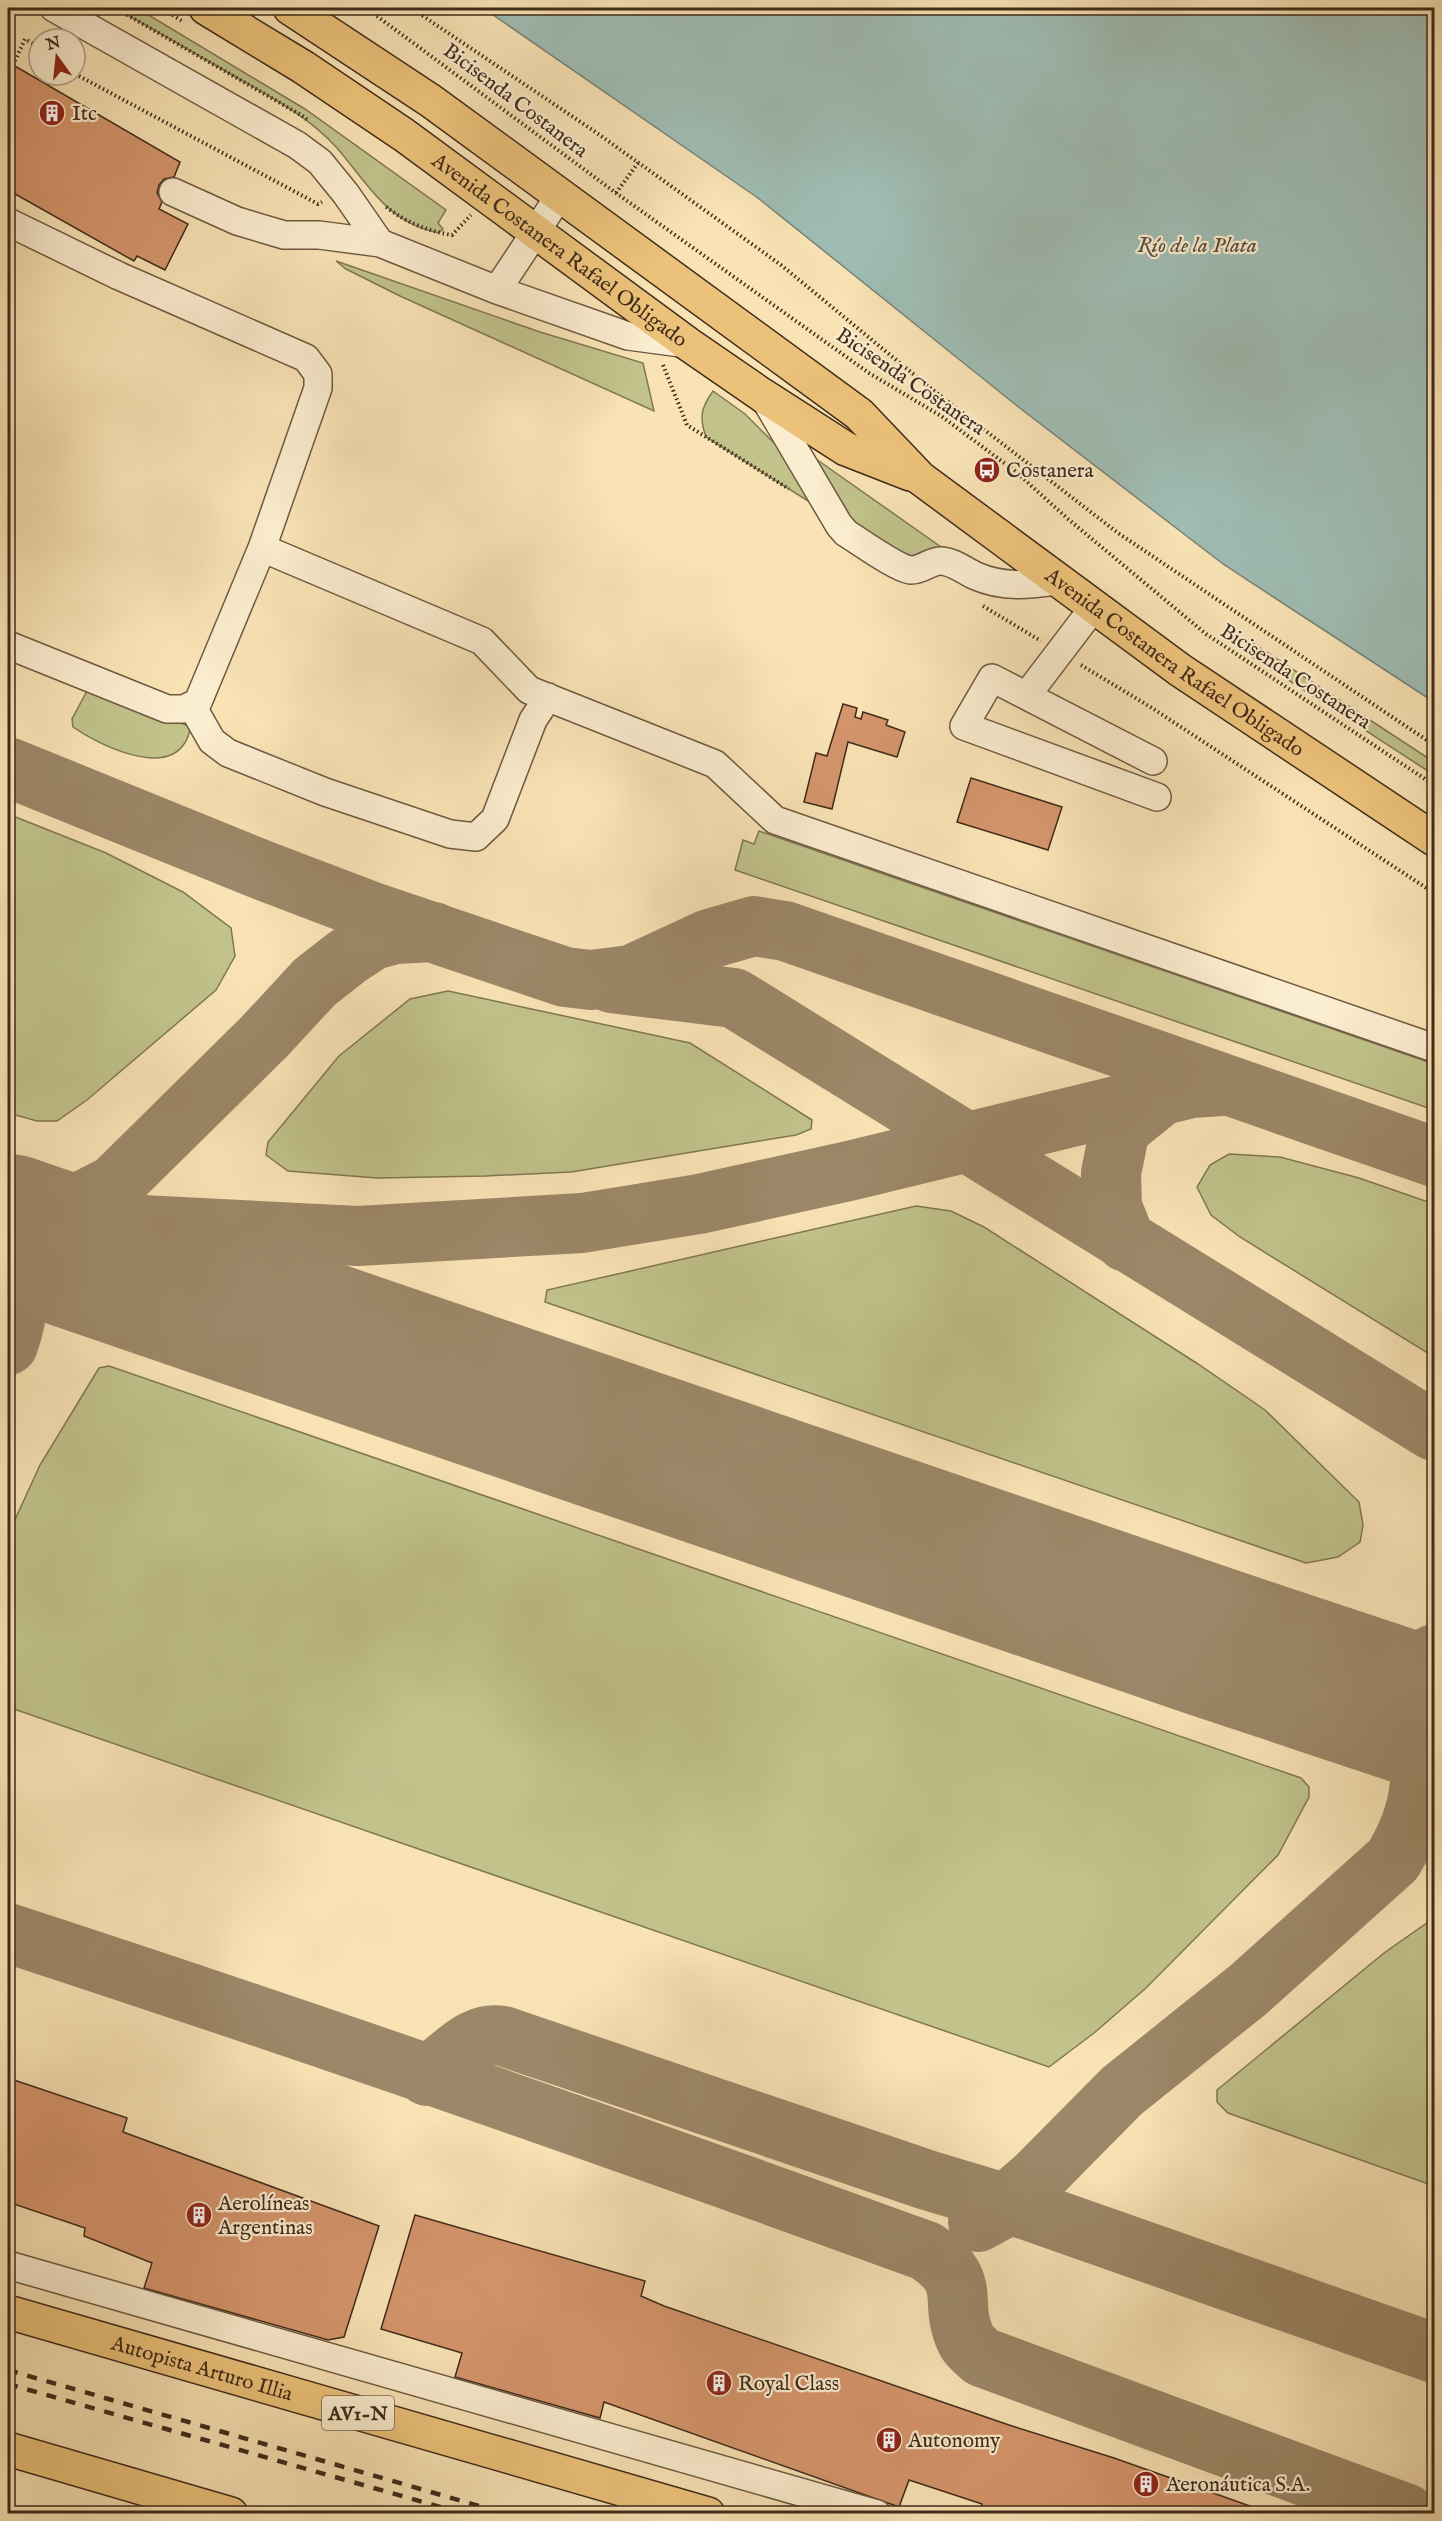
<svg xmlns="http://www.w3.org/2000/svg" width="1442" height="2521" font-family="'IM FELL English',serif">
<rect width="100%" height="100%" fill="#f9e3b5"/>
<filter id="stains"><feTurbulence type="fractalNoise" baseFrequency=".00333" numOctaves="4"/><feColorMatrix values="0 0 0 0 .2 0 0 0 0 .09 0 0 0 0 .02 0 0 0 .5 -.17"/></filter>
<radialGradient id="worn" r=".72"><stop offset=".6" stop-color="#630" stop-opacity="0"/><stop offset="1" stop-color="#630" stop-opacity=".3"/></radialGradient>
<path fill="#c1c38b" stroke="#807752" stroke-width="1.5" d="M115,8h22l168,101 141,101 -8,13 5,6 -4,4c-52,-10 -70,-48 -102,-85 -29,-32 -66,-51 -103,-72 -40,-23 -79,-46 -119,-68z
M336,261l204,71 103,31 11,48 -254,-115 -54,-27z
M713,391l32,23 34,34 34,56 -107,-67c-7,-20 -5,-29 7,-46z
M816,459l135,95c-17,-3 -29,-5 -42,8l-61,-36z
M1248,640l186,122v13l-192,-125z
M87,691l28,6 76,30c-2,5 -3,13 -7,17 -22,33 -88,-1 -111,-17l-1,-8z
M8,814l98,39 77,39 48,36 4,28 -19,34 -129,110 -30,21h-20l-29,-8z
M759,831l675,233v46l-699,-240 8,-30 11,4z
M448,991l242,52 122,77 -1,9 -15,6 -225,37 -85,4 -109,2 -89,-7 -22,-16 2,-13 71,-86 71,-57z
M1229,1154l51,3 79,21 75,26v153l-194,-120 -29,-22 -14,-28 13,-22z
M916,1206l35,5 33,16 214,137 67,46 94,92 4,23 -3,17 -22,15 -32,6 -761,-261 2,-12z
M109,1366l1192,412 8,9v10l-31,58 -132,133 -52,45 -45,34 -1041,-360v-172l32,-70 59,-97z
M1434,1918v268l-206,-73 -11,-11v-12l167,-137z"/>
<path fill="#9fbdb4" stroke="#798376" stroke-width="1.5" d="M483,8h951v694l-211,-138 -207,-159 -258,-207z"/>
<g fill="none" stroke-linecap="round" stroke-linejoin="round">
<path stroke="#9c8768" stroke-width="60" d="M8,767l254,103 113,43 190,64 26,3 40,-5 78,-36 45,-13 31,5 649,226
M611,983l123,15 700,433
M43,1216l30,-10 41,-21 150,-148 51,-55 32,-25 26,-17 22,-6 39,-2
M23,1219l335,17 224,-13 117,-19 150,-33 342,-83 31,-2
M1126,1242l-14,-35 -1,-34 9,-44 42,-34
M8,1255c14,30 11,60 0,90
M1299,1670c56,9 84,12 135,-16
M8,1933c307,100 613,207 918,318 49,33 21,48 40,89 3,7 11,12 16,17l425,157
M427,2076c25,-16 44,-46 76,-40l424,144 100,30 407,143
M978,2222l20,-11 38,-33 86,-87 126,-101 145,-130c25,-41 43,-100 6,-141 -8,-9 -19,-17 -28,-25"/>
<path stroke="#9c8768" stroke-width="152" d="M8,1230l1204,412 222,74"/>
</g>
<path fill="#d5956c" stroke="#3f2b1a" stroke-width="1.5" d="M8,62l172,100 -6,15 -10,2 -5,6 -2,8 5,9 -3,7 29,15 -23,46 -28,-14 -3,5 -126,-71z
M843,704l14,4 -2,9 6,2 2,-7 25,8 -2,5 19,7 -8,25 -49,-15 -16,67 -28,-7 12,-49 11,3z
M971,778l91,29 -14,43 -91,-28z
M8,2078l119,40 -4,14 256,94 -35,111 -16,3 -184,-52 8,-25 -68,-27 1,-8 -77,-26z
M415,2215l230,66 -4,15 23,10 345,119 105,33 150,53 -1,3h-283l2,-10 -73,-24 -10,27 -295,-105 -4,16 -145,-41 7,-24 -81,-24z"/>
<g fill="none" stroke-linecap="round" stroke-linejoin="round">
<defs>
<path id="minor" d="M54,8l243,137 23,17 26,32 34,49 117,47 131,46 60,8
M173,192l64,29 47,14h35l61,8
M8,222l111,54 187,82 12,16v14l-56,160 -64,154 -14,7h-17l-159,-64
M497,290l63,-95
M763,396l76,129 7,8c13,8 52,36 65,37 12,0 20,-10 31,-9 12,1 23,10 34,15 27,12 54,9 82,5
M262,548l220,93 47,49 186,74 60,56 659,228
M1027,695l67,-88
M192,706l20,35 16,12 97,39 125,42 26,3 19,-18 38,-99 15,-23
M1153,761l-161,-83 -28,48 193,71
M8,2265l869,249"/>
<g id="major">
<path id="s1" d="M206,8l97,59 101,68 284,209 74,51 84,54 64,25"/>
<path id="s2" d="M290,8l141,93 428,313 61,64 260,192 254,169"/>
</g>
<g id="highway">
<path id="s3" d="M8,2312l700,202"/>
<path d="M8,2449l223,65"/>
</g>
</defs>
<use href="#minor" stroke="#6e5941" stroke-width="30"/>
<use href="#major" stroke="#3f2b1a" stroke-width="36"/>
<use href="#highway" stroke="#3f2b1a" stroke-width="36"/>
<path stroke="#3f2b1a" stroke-width="4" stroke-dasharray="1.5 3" stroke-linecap="butt" d="M115,8l186,107 8,6
M161,8l21,13
M366,8l250,185 253,180 72,43 74,55 53,48 138,115 228,151
M411,8l186,125 184,132 148,122 189,146 316,212
M13,65l12,-26 14,8
M75,74l243,130 4,-2
M616,193l22,-30
M386,207c20,15 41,24 66,28l19,-20
M663,365l24,60 102,64
M983,606l58,35
M1081,665l71,43 282,185"/>
<use href="#minor" stroke="#fbedcf" stroke-width="27"/>
<use href="#major" stroke="#ecc27a" stroke-width="33"/>
<use href="#highway" stroke="#ecc27a" stroke-width="33"/>
<path stroke="#3f2b1a" stroke-width="4.5" stroke-dasharray="10 10" stroke-linecap="butt" d="M8,2370l499,144
M8,2384l457,130"/>
</g>
<defs>
<symbol id="building-disc" viewBox="-11 -11 22 22"><circle r="9.5" fill="#8f2418" stroke="#fbedcf"/><path d="M-4-6H4V6H1V3H-1V6H-4ZM-2.5-4.3h1.7v1.8h-1.7ZM.8-4.3h1.7v1.8H.8ZM-2.5-1h1.7V.8h-1.7ZM.8-1h1.7V.8H.8Z" fill="#fff"/></symbol>
<symbol id="bus-disc" viewBox="-11 -11 22 22"><circle r="9.5" fill="#8f2418" stroke="#fbedcf"/><path d="M-5-6H5V4H4V6H2V4H-2V6H-4V4H-5ZM-3.5-4V0h7V-4ZM-3.5 1.2v1.5H-2V1.2ZM2 1.2v1.5H3.5V1.2Z" fill="#fff"/></symbol>
</defs>
<g fill-rule="evenodd">
<use href="#building-disc" x="37" y="98" width="30" height="30"/>
<use href="#bus-disc" x="972" y="455" width="30" height="30"/>
<use href="#building-disc" x="184" y="2200" width="30" height="30"/>
<use href="#building-disc" x="704" y="2368" width="30" height="30"/>
<use href="#building-disc" x="874" y="2425" width="30" height="30"/>
<use href="#building-disc" x="1131" y="2469" width="30" height="30"/>
</g>
<g text-anchor="middle" stroke-width="4.5" stroke-linejoin="round" paint-order="stroke">
<rect fill="#fbedcf" stroke="#776550" stroke-width="1.5" x="322" y="2396" width="72" height="34" rx="4.5"/>
<g font-size="20" font-weight="bold" fill="#3f2b1a">
<text x="358" y="2420">AV1-N</text>
</g>
<g font-size="21" fill="#3f2b1a" stroke="#fbedcf">
<text transform="translate(516 100) rotate(37)" y="7">Bicisenda Costanera</text>
<text dy="7" stroke="none"><textPath href="#s1" startOffset="429">Avenida Costanera Rafael Obligado</textPath></text>
<text transform="translate(911 381) rotate(34)" y="7">Bicisenda Costanera</text>
<text dy="7" stroke="none"><textPath href="#s2" startOffset="1102">Avenida Costanera Rafael Obligado</textPath></text>
<text transform="translate(1296 676) rotate(33)" y="7">Bicisenda Costanera</text>
<text dy="7" stroke="none"><textPath href="#s3" startOffset="202">Autopista Arturo Illia</textPath></text>
</g>
<g font-size="21" fill="#3f2b1a" stroke="#fbedcf" text-anchor="start">
<text x="72" y="120">Itc</text>
<text x="1006" y="477">Costanera</text>
<text x="218" y="2210">Aerolíneas<tspan x="218" dy="24">Argentinas</tspan></text>
<text x="738" y="2390">Royal Class</text>
<text x="908" y="2447">Autonomy</text>
<text x="1166" y="2491">Aeronáutica S.A.</text>
</g>
<g font-size="22" font-style="italic" fill="#575040" stroke="#fbedcf">
<text x="1197" y="252">Río de la Plata</text>
</g>
</g>
<rect width="1442" height="2521" fill="none" stroke="#f9e3b5" stroke-width="30"/>
<rect x="9" y="9" width="1424" height="2503" fill="none" stroke="#3f2b1a" stroke-width="3"/>
<rect x="15" y="15" width="1412" height="2491" fill="none" stroke="#3f2b1a" stroke-width="1.5"/>
<g transform="translate(57 57) rotate(345)"><circle r="28" fill="#fbedcf" stroke="#b09f87" stroke-width="1.5"/>
<path d="M0-4.5L10 22L0 15L-10 22Z" fill="#8f2418"/>
<text y="-9" font-size="16" font-weight="bold" text-anchor="middle" fill="#3f2b1a">N</text>
</g>
<rect width="100%" height="100%" filter="url(#stains)"/>
<rect width="100%" height="100%" fill="url(#worn)"/>
</svg>
